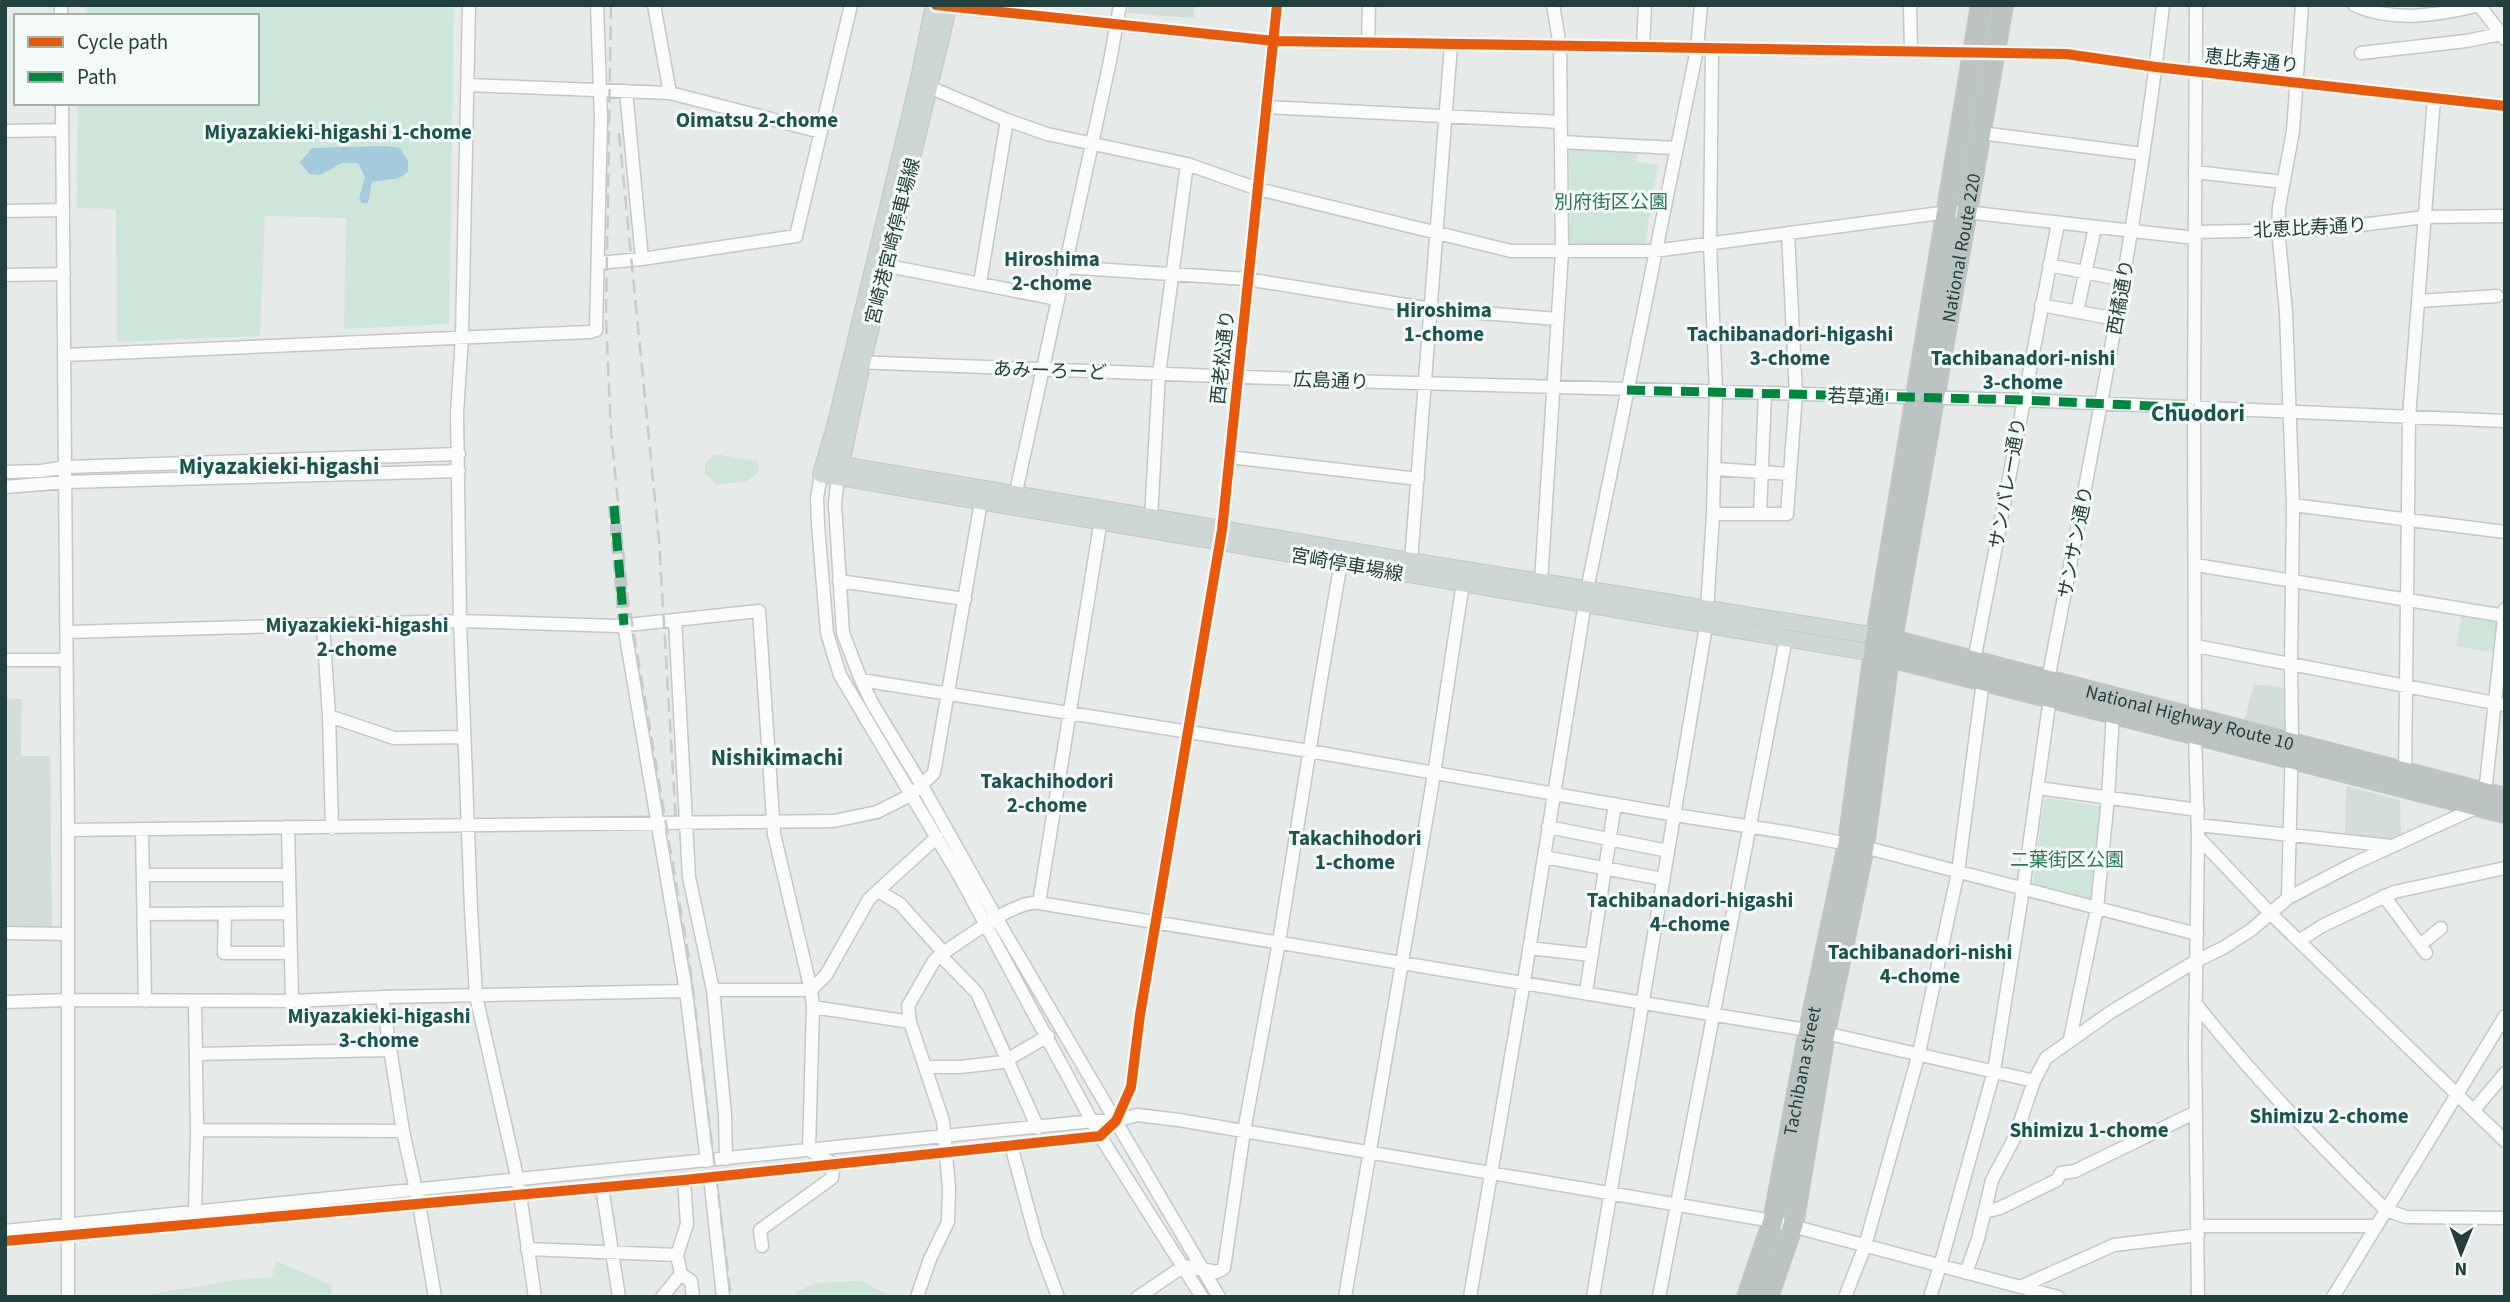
<svg xmlns="http://www.w3.org/2000/svg" width="2510" height="1302" font-family="'Source Sans 3','Noto Sans JP',sans-serif">
<rect width="100%" height="100%" fill="#e6ebea"/>
<path fill="#d3ddda" d="M1129,5h65v13l-67,-5z
M2254,684l31,4v42l-41,-10z
M5,698l17,1 -1,57h29l2,174h-47z
M2346,786l54,14 1,38 -10,5 -46,-4z"/>
<path fill="#cee5d9" d="M86,5h368l-5,319 -105,5 2,-111 -81,-2 -5,120 -143,6 -1,-133 -39,-1 1,-105h179v-87h-171z
M1569,148l68,4 -1,11 22,1 -13,80 -75,5z
M715,454l43,7 1,10 -13,11 -30,2 -11,-10v-10z
M2462,614l34,6 2,3 -3,30 -39,-7z
M2047,798l56,9 -11,93 -58,-15 -1,-3 11,-82z
M276,1261l56,24 -1,12h-197l102,-17 36,-3z
M861,1281l31,16h-99c13,-18 48,-15 68,-16z"/>
<path fill="#a4cbdb" d="M386,146l14,2 8,13v11l-9,6 -27,4 -4,21h-6l-3,-5 6,-21 -7,-14h-16l-22,12 -11,-1 -9,-12 12,-14z"/>
<g fill="none" stroke-linecap="round" stroke-linejoin="round">
<path stroke="#bfc9c7" stroke-width="12" stroke-dasharray="12 6" stroke-linecap="butt" d="M614,506l10,119"/>
<defs>
<path id="minor" d="M61,5v11
M469,5l-7,332 -5,76 3,208 11,288 5,87 42,185 17,116
M654,5l16,88
M1910,5l1,45
M2196,5l-2,403 1,325 3,104 -3,212 3,248
M2354,5c39,18 86,10 126,0
M2479,5l26,34
M942,6l333,35 791,13 90,13 349,39
M1368,43l1,-38
M1643,47l2,-42
M2361,53l105,-12 35,-7
M922,84l85,36 40,14 140,30 71,25 253,62h143l294,-39h18l229,26
M468,85l202,8 151,39
M626,91l16,168
M62,103l6,727v467
M1267,107l294,15
M5,131l57,-1
M1981,133l162,21
M1561,142l114,6
M2195,172l88,10
M5,211l58,-1
M2195,232l133,-3 97,-12 80,-1
M598,263l44,-4 154,-23 55,-231
M878,264l179,35
M2049,265l75,15
M1063,267l184,12 184,30 126,10
M5,275l59,-1
M980,283l27,-163
M2419,301l78,-5
M2041,305l75,14
M2077,312l18,-85
M65,355l525,-23 6,-2 5,-212 -4,-113
M854,362l525,20 643,18 483,21
M1229,457l189,22
M1714,469l76,5
M5,472l36,-1 25,-4 393,-13
M821,474l-4,24 1,27 9,108 13,42 120,202 140,259 102,161
M838,476l-3,28 8,129 18,47 11,23 49,81 76,135 222,378
M5,487l61,-5 393,-11
M1014,501l96,-440 10,-56
M2293,505l212,27
M1713,514h74l9,-120 -8,-161
M1760,514l5,-121
M1147,524l4,-6 8,-144 28,-210
M1411,561l40,-516
M2196,565l309,51
M839,581l126,18
M1541,582l21,-330 -2,-206 -7,-41
M675,620l14,257 24,113 12,125 1,44
M624,625l62,366 21,170
M323,626l6,90 3,112
M67,632l393,-11 158,5 141,-15 15,223 37,156 2,17 -4,143 25,14 -2,14 -72,52 2,16
M2196,646l309,59
M5,660h61
M1974,661l84,-438
M861,680l448,71 366,64 116,18 73,14 333,87
M2048,680c43,-224 89,-448 115,-675
M329,716l65,22 70,-1
M2405,779l4,-362 25,-318
M2038,788l160,22
M2485,793l20,-184
M2198,825l194,21
M288,827l4,174
M1548,827l120,24
M142,829l3,172
M68,830l766,-9 43,-9 34,-17 23,-22 48,-277
M2198,837l72,76 235,228
M1544,857l119,22
M144,875h144
M878,891l22,13 44,49
M2384,896l42,57
M2288,898l4,-155 -1,-79 2,-159 -7,-193 -8,-83 1,-22 14,-76 9,-126
M1039,903l63,-390
M144,914l145,-1
M225,914l-1,39h67
M5,933l63,1
M2300,940l22,-14 72,-34 111,-24
M2420,945l21,-17
M1529,948l62,7
M940,955l37,38 61,135
M713,990h98l15,-15 43,-76 68,-62
M1586,992l29,-188
M382,997l21,134 16,73 16,93
M5,1002l64,-2 223,1 90,-4 304,-6
M2196,1004c59,75 122,139 190,206l20,7 99,1
M813,1007l97,15
M2070,1039l27,-131 11,-110 5,-85
M196,1054l194,-4
M925,1067h35l43,-5 45,-26
M2474,1110l31,-37
M197,1130l206,1
M1011,1145l25,93 22,59
M710,1177l13,120
M684,1180l3,44 -10,31 4,19 10,7 2,16
M602,1187l17,110
M195,1210l2,-80 -2,-128
M1984,1212l16,-4 57,-28 4,-7 14,-2 121,-59
M2198,1226h178
M5,1231l1088,-110h23l21,-6 42,5 594,101 285,76
M5,1241l679,-61 416,-44 16,-15 15,-34 9,-72 82,-485 55,-525
M527,1249l150,6
M1966,1273l12,-34 14,-59 23,-43 19,-56 12,-23 65,-46 85,-51 27,-13 28,-18 37,-32 63,-33 129,-59
M2020,1287l94,-42 84,-10
M662,1297l19,-23
M917,1297l13,-38 18,-37 1,-34 -6,-67 -33,-99 -2,-16 26,-45 6,-6c23,-14 73,-55 99,-52l786,130 209,48
M1138,1297l46,-31 33,6 7,-4 20,-137 35,-189 41,-257 22,-129
M1345,1297l89,-523 30,-198
M1470,1297l54,-316 63,-391 110,-541 4,-44
M1593,1297l113,-671 7,-112 3,-123 -6,-148 2,-194
M1659,1297l127,-659
M1845,1297l20,-51 54,-193 39,-181 25,-191
M1930,1297l10,-31 54,-195 29,-182 27,-191
M2333,1297l172,-281"/>
<path id="major" d="M934,5l-16,78 -83,344 -14,47 1052,179
M825,462l586,99 465,75
M839,473l23,-109 87,-359"/>
<g id="highway">
<path id="s1" d="M1880,637l625,161"/>
<path d="M1878,654l627,159"/>
<path id="s2" d="M1747,1297l26,-76 36,-191 39,-186 28,-208 105,-631"/>
<path id="s3" d="M1768,1297l25,-72 32,-192 39,-186 25,-190 114,-652"/>
</g>
</defs>
<use href="#minor" stroke="#c3c8c7" stroke-width="15"/>
<use href="#major" stroke="#bdc7c6" stroke-width="18"/>
<use href="#highway" stroke="#bdc7c6" stroke-width="22"/>
<use href="#minor" stroke="#fbfcfc" stroke-width="12"/>
<use href="#major" stroke="#cdd7d6" stroke-width="16"/>
<use href="#highway" stroke="#bbc4c3" stroke-width="19"/>
<path stroke="#c7cccb" stroke-width="2.5" stroke-dasharray="14 7" stroke-linecap="butt" d="M611,5l-5,312 5,116 17,166 61,360 42,338
M619,133l40,408 17,282"/>
<path stroke="#00873e" stroke-width="9" stroke-dasharray="18 9" stroke-linecap="butt" d="M1627,390l395,10 172,8
M614,506l10,119"/>
<defs>
<path id="cycleway" d="M936,5l339,36 791,13 90,13 349,39
M5,1241l679,-61 416,-44 16,-15 15,-34 9,-72 82,-485 55,-525"/>
</defs>
<use href="#cycleway" stroke="#f4faf8" stroke-width="15"/>
<use href="#cycleway" stroke="#e8590c" stroke-width="10"/>
</g>
<g text-anchor="middle" stroke-width="6" stroke-linejoin="round" paint-order="stroke">
<g font-size="19" fill="#22403d" stroke="#f4faf8">
<text transform="translate(2252 60) rotate(6)" y="7">恵比寿通り</text>
<text transform="translate(2310 227) rotate(-3)" y="7">北恵比寿通り</text>
<text transform="translate(892 241) rotate(-76)" y="7">宮崎港宮崎停車場線</text>
<text dy="7" stroke="none"><textPath href="#s3" startOffset="1068">National Route 220</textPath></text>
<text transform="translate(2120 297) rotate(-80)" y="7">西橘通り</text>
<text transform="translate(1222 357) rotate(-84)" y="7">西老松通り</text>
<text transform="translate(1050 370) rotate(2)" y="7">あみーろーど</text>
<text transform="translate(1331 380) rotate(2)" y="7">広島通り</text>
<text transform="translate(1856 396) rotate(2)" y="7">若草通</text>
<text transform="translate(2007 483) rotate(-80)" y="7">サンバレー通り</text>
<text transform="translate(2075 542) rotate(-79)" y="7">サンサン通り</text>
<text transform="translate(1347 564) rotate(10)" y="7">宮崎停車場線</text>
<text dy="7" stroke="none"><textPath href="#s1" startOffset="320">National Highway Route 10</textPath></text>
<text dy="7" stroke="none"><textPath href="#s2" startOffset="233">Tachibana street</textPath></text>
</g>
<g font-size="19" fill="#297955" stroke="#f4faf8">
<text x="1611" y="208">別府街区公園</text>
<text x="2067" y="866">二葉街区公園</text>
</g>
<g font-size="21" font-weight="bold" fill="#1c544f" stroke="#f4faf8">
<text x="757" y="127">Oimatsu 2-chome</text>
<text x="338" y="139">Miyazakieki-higashi 1-chome</text>
<text x="1052" y="266">Hiroshima<tspan x="1052" dy="24">2-chome</tspan></text>
<text x="1444" y="317">Hiroshima<tspan x="1444" dy="24">1-chome</tspan></text>
<text x="1790" y="341">Tachibanadori-higashi<tspan x="1790" dy="24">3-chome</tspan></text>
<text x="2023" y="365">Tachibanadori-nishi<tspan x="2023" dy="24">3-chome</tspan></text>
<text x="357" y="632">Miyazakieki-higashi<tspan x="357" dy="24">2-chome</tspan></text>
<text x="1047" y="788">Takachihodori<tspan x="1047" dy="24">2-chome</tspan></text>
<text x="1355" y="845">Takachihodori<tspan x="1355" dy="24">1-chome</tspan></text>
<text x="1690" y="907">Tachibanadori-higashi<tspan x="1690" dy="24">4-chome</tspan></text>
<text x="1920" y="959">Tachibanadori-nishi<tspan x="1920" dy="24">4-chome</tspan></text>
<text x="379" y="1023">Miyazakieki-higashi<tspan x="379" dy="24">3-chome</tspan></text>
<text x="2329" y="1123">Shimizu 2-chome</text>
<text x="2089" y="1137">Shimizu 1-chome</text>
</g>
<g font-size="23" font-weight="bold" fill="#1c544f" stroke="#f4faf8">
<text x="2198" y="421">Chuodori</text>
<text x="279" y="474">Miyazakieki-higashi</text>
<text x="777" y="765">Nishikimachi</text>
</g>
</g>
<rect width="2510" height="1302" fill="none" stroke="#22403d" stroke-width="14"/>
<rect x="14" y="14" width="245" height="91" fill="#f4faf8" stroke="#a0b0ad" stroke-width="2"/>
<rect x="28" y="37" width="35" height="10" fill="#e8590c" stroke="#a0b0ad" stroke-width="2"/>
<text x="77" y="49" font-size="21" fill="#22403d">Cycle path</text>
<rect x="28" y="72" width="35" height="10" fill="#00873e" stroke="#a0b0ad" stroke-width="2"/>
<text x="77" y="84" font-size="21" fill="#22403d">Path</text>
<g transform="translate(2461 1253) rotate(181)" stroke="#f4faf8" stroke-width="5" paint-order="stroke">
<path d="M0-5L12 26L0 18L-12 26Z" fill="#22403d"/>
<text y="-10" font-size="19" font-weight="bold" text-anchor="middle" fill="#22403d">N</text>
</g>
</svg>
